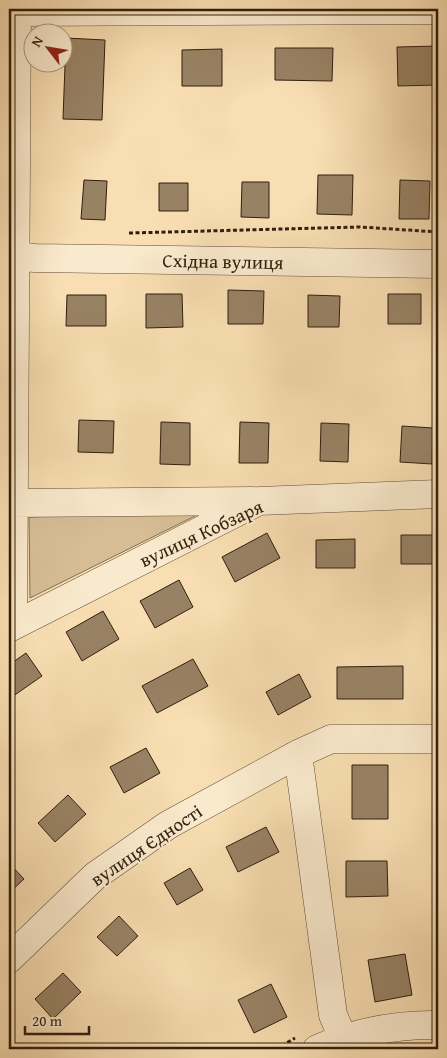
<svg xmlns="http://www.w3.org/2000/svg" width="447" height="1058" font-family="'Gentium Book Plus',serif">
<rect width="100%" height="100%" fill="#f8deb2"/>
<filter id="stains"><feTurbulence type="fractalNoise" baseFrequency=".004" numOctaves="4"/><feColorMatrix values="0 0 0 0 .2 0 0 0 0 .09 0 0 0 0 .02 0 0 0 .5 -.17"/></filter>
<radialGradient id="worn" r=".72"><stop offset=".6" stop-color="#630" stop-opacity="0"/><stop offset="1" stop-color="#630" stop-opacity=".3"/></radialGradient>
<path fill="#d6bd96" stroke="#846e52" d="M205,511l-175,87 -1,-81z"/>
<path fill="#988264" stroke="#311e0f" d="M66,38l39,2 -3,80 -39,-1z
M438,46v39l-40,1 -1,-39z
M275,48h58l-1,33 -57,-1z
M222,49v37h-40v-36z
M318,175h35l-1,40 -35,-1z
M84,180l23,1 -2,39 -24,-1z
M400,180l30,1 -1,38h-30z
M242,182h27v36l-28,-1z
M159,183h29v28h-29z
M228,290l36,1 -1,33h-35z
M146,294h36l1,33 -37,1z
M388,294h33v30h-33z
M67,295h39v31h-40z
M308,295l32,1 -1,31h-31z
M79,420l35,1 -1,32 -35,-1z
M161,422l29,1v42l-30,-1z
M240,422l29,1 -1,40h-29z
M321,423l28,1 -1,38 -28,-1z
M402,426l31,2 -1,36 -32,-2z
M267,533l13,25 -45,24 -13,-25z
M401,535h37v29h-37z
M355,539v29h-39v-28z
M179,580l14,27 -38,21 -15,-27z
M103,611l16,28 -37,22 -16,-29z
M435,619h3v30h-3z
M26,653l16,23 -33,23v-34z
M193,659l15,27 -51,27 -15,-27z
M403,666v33h-66v-32z
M299,674l12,23 -33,18 -12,-23z
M146,748l14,25 -36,20 -14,-26z
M352,765h36v54h-36z
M68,795l18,19 -31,28 -17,-19z
M266,827l13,25 -41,20 -12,-25z
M346,861h41l1,35 -42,1z
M9,863l15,16 -15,14z
M190,868l13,22 -26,15 -13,-22z
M119,916l19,20 -21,20 -20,-19z
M405,954l7,41 -37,7 -7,-42z
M63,973l18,19 -28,27 -18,-20z
M271,984l16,33 -33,16 -16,-33z"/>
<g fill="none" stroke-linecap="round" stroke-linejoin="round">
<defs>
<path id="minor" d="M17,12l421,-2
M9,256l26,2 403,6
M13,503l240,-2
M13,626l4,-617
M9,628l250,-127 179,-7
M298,754l35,261 10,23
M9,959l86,-83 73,-51 130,-71 33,-15h107
M317,1049c39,-17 79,-25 121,-24"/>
</defs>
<use href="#minor" stroke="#634e38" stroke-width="29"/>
<path stroke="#311e0f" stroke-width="3" stroke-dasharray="4 2.5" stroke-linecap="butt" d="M129,233l231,-6 78,5
M276,1049l19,-11"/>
<use href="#minor" stroke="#faeacd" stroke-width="28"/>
</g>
<g text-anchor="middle" stroke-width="4" stroke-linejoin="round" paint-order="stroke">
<g font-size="19" fill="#311e0f" stroke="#faeacd">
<text transform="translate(223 261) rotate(1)" y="7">Східна вулиця</text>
<text transform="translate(201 533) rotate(-25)" y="7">вулиця Кобзаря</text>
<text transform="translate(146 845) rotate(-34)" y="7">вулиця Єдності</text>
</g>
</g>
<rect width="447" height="1058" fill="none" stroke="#f8deb2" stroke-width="30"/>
<rect x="10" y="10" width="427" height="1038" fill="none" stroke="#311e0f" stroke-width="2.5"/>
<rect x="15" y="15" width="417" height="1028" fill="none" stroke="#311e0f"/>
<g transform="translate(48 48) rotate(301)"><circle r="24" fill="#faeacd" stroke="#aa9881"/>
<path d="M0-4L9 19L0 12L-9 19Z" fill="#8f2418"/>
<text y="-8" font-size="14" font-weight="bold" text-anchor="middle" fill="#311e0f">N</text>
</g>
<path d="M25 1026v8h64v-8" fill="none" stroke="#311e0f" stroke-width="2.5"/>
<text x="32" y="1026" font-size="15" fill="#311e0f" stroke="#faeacd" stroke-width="4" paint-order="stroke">20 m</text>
<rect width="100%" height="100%" filter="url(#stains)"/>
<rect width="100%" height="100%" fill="url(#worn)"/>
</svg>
